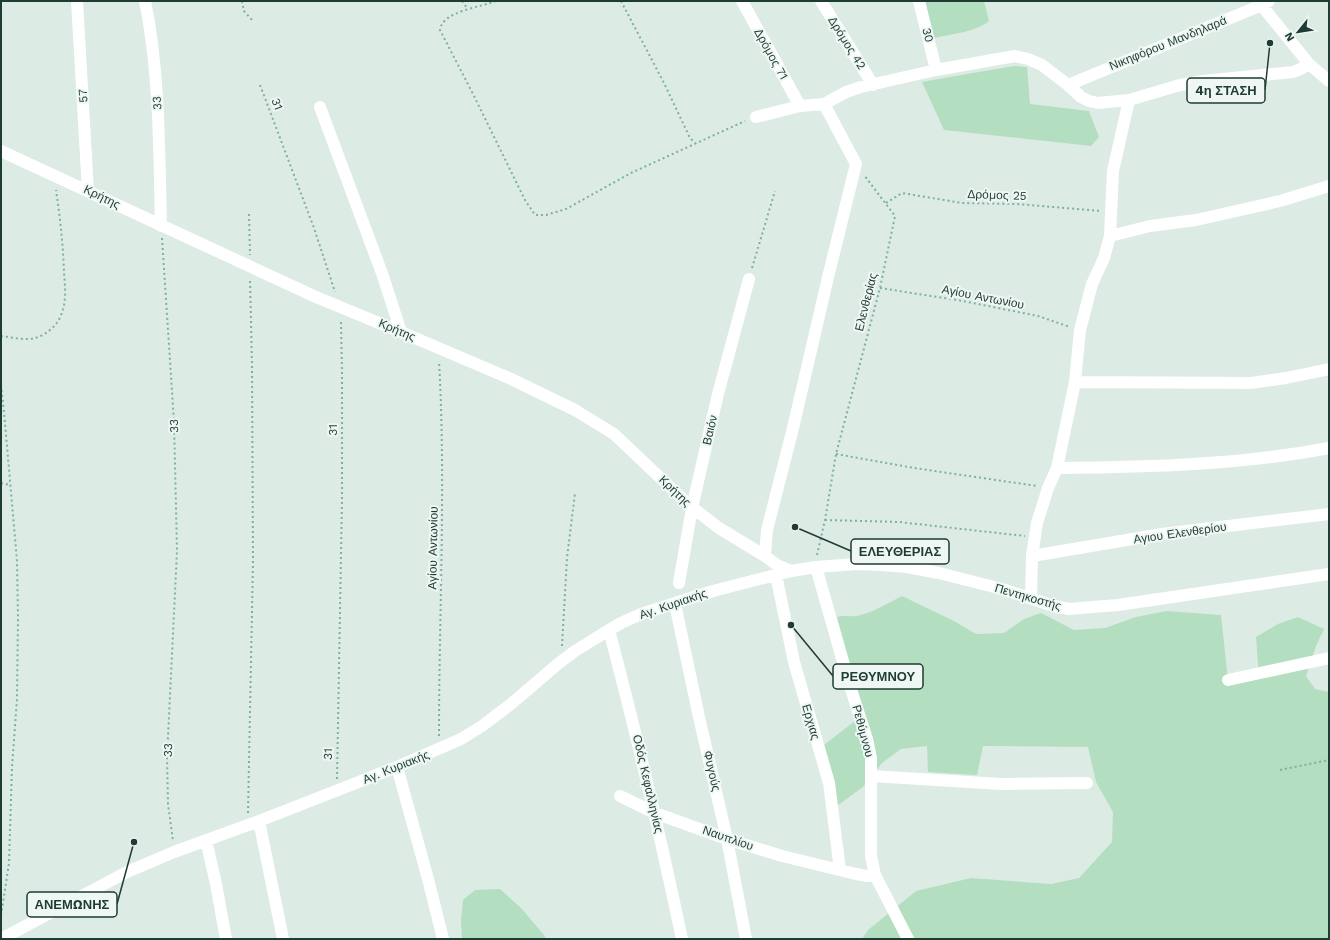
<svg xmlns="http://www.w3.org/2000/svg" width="1330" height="940" font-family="'Work Sans',sans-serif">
<rect width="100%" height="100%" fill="#ddebe5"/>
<path fill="#b4dec0" d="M925,1h59l5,20c-13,11 -38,13 -55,17z
M1014,66l13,1 3,37 59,7 10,26 -8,9 -147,-16 -22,-48 22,-4z
M902,596l52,25 22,13 28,-1 20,-14 17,-6 33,17 31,-2 31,-11 30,-6 55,4 7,65 31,-3 -3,-40 22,-13 20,-7 26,12 -8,17 -10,30 9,13 14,3v247h-467l6,-9 48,-39 55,-13 80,6 28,-6 33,-36 1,-30 -17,-30 -8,-35 -105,-1 -6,29 -49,-3 -1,-26 -26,3 -19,14 -19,24 -26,19 -2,-22 -11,-39 14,-11 26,-20 -27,-97c7,-2 13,0 20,-1 15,-3 31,-13 45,-20z
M500,889l21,19 24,28 1,3h-84l-1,-18 2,-21 12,-10z"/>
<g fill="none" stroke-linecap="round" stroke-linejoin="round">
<path stroke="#7bb1a1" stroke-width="2" stroke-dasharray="2 3" stroke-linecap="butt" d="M242,1l2,10 8,9
M462,1l5,7
M496,1c-14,6 -54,10 -56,29l33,64 52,106 10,15h11l20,-6 65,-36 114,-52
M621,1l43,82 26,55 6,6
M260,85l54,143 21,64
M886,203l16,-10 60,10 55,1 84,7
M249,214l1,41
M162,238l12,184 3,129 -10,207 1,46 5,37
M752,268l23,-77
M880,288l83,13 75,15 32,11
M1,336c10,1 24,5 34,2 11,-3 22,-12 26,-23 6,-14 4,-29 3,-43 -1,-28 -4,-55 -8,-82
M1,385l3,27 13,149 1,56 -1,82 -5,68 -3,96 -8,53
M836,454l78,14 123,18
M1,483l9,2
M825,520l74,2 126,14
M817,555l8,-35 11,-66 44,-166 15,-72 -31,-41
M562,646l5,-88 8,-65
M439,736c0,-125 7,-250 0,-375
M1280,770l49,-10
M337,779l5,-279v-128l-1,-52
M248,813l5,-252 -1,-195 -2,-87"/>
<path stroke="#fff" stroke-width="12" d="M77,1l11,190
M145,1c15,73 14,150 16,225
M742,1l58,105
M821,1l52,84
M919,1l17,69
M1258,1l51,63 20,17
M1068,85l194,-80 7,-4
M320,107l63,169 18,56
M756,117l44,-11 24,-2 22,-12 15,-5 75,-17 79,-14 13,3 14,6 26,20 13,12 8,4 9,2 31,-3 51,-15 23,-4 90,-9 10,-4 6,-4
M1,151l315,146 92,38 101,43 66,32 39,24 75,71 30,23 46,28
M1110,236l40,-10 46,-6 84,-19 49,-15
M1075,382l176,1 35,-5 43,-9
M1057,468c91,-1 182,-3 272,-20
M1032,556l130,-22 167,-20
M816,567l33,116 18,56 4,19v98l4,19 33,64
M791,571l-14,-6 -12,-9 2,-26 26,-102 36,-155 27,-109 -32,-60
M776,575l18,87 35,121 11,87
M679,583l13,-75 26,-114 31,-115
M1031,598l1,-42 5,-33 11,-35 9,-20 18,-86 5,-52 12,-46 12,-26 6,-22 3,-65 16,-71
M675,604l24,113 28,122 19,100
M609,630c27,102 51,205 73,309
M1228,680l101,-22
M397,767l31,112 15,60
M871,776l130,8 86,-1
M620,796l35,17 72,26 55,17 74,18 11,2 8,-1
M259,821l24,118
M206,840l10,44 10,55
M1,939l126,-67 47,-20 85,-31 138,-54 64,-28 21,-13 29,-22 48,-41 16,-12 34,-21 12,-7 20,-9 72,-23 78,-20 25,-4 41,-3 25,1 25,2 32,6 63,16 52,17 15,3 11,-1 38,-3 211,-31"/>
</g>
<g text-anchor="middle" stroke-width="4" stroke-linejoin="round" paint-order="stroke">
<g font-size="12" fill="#1e3b34" stroke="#eef7f3">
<text transform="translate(928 35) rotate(76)" y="4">30</text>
<text transform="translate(847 43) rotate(58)" y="4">Δρόμος 42</text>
<text transform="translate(1168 43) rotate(-22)" y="4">Νικηφόρου Μανδηλαρά</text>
<text transform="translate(771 54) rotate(61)" y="4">Δρόμος 71</text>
<text transform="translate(83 96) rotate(-94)" y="4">57</text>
<text transform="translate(157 103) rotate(-94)" y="4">33</text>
<text transform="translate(277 104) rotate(69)" y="4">31</text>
<text transform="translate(997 195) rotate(2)" y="4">Δρόμος 25</text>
<text transform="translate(102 197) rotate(26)" y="4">Κρήτης</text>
<text transform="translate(983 297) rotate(11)" y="4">Αγίου Αντωνίου</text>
<text transform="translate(866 302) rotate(-76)" y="4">Ελενθερίας</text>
<text transform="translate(397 330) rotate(23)" y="4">Κρήτης</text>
<text transform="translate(174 426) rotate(-92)" y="4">33</text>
<text transform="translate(333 430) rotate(-90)" y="4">31</text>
<text transform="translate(710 430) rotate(-77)" y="4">Βαιόν</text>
<text transform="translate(675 491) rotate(44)" y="4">Κρήτης</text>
<text transform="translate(1180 533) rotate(-8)" y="4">Αγιου Ελενθερίου</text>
<text transform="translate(433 548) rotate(-89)" y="4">Αγίου Αντωνίου</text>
<text transform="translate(1028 597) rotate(16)" y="4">Πεντηκοστής</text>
<text transform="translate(673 604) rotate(-19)" y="4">Αγ. Κυριακής</text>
<text transform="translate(811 722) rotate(74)" y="4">Ερχιας</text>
<text transform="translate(863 731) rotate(75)" y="4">Ρεθύμνου</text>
<text transform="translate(168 750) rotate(-88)" y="4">33</text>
<text transform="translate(328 754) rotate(-88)" y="4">31</text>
<text transform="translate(396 767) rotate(-22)" y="4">Αγ. Κυριακής</text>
<text transform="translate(712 771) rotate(77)" y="4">Φυγούς</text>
<text transform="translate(648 784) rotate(77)" y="4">Οδός Κεφαλληνίας</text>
<text transform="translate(728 838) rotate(19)" y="4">Ναυπλίου</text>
</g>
</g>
<path fill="none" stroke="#1e3b34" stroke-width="1.5" d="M1270 43L1265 90M795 527L851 551M791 625L833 676M134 842L117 904"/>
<g fill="#1e3b34" stroke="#eef7f3" stroke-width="1.5">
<circle cx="1270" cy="43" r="4"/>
<circle cx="795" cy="527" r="4"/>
<circle cx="791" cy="625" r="4"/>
<circle cx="134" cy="842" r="4"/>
</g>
<g fill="#eef7f3" stroke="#1e3b34" stroke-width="1.5">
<rect x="1187" y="78" width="78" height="25" rx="4"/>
<rect x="851" y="539" width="98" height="25" rx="4"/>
<rect x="833" y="664" width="90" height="25" rx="4"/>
<rect x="27" y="892" width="90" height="25" rx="4"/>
</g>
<g font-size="13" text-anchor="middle" font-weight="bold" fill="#1e3b34">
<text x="1226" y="95">4η ΣΤΑΣΗ</text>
<text x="900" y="556">ΕΛΕΥΘΕΡΙΑΣ</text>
<text x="878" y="681">ΡΕΘΥΜΝΟΥ</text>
<text x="72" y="909">ΑΝΕΜΩΝΗΣ</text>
</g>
<rect width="1330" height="940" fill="none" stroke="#1e3b34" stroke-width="4"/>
<g transform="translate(1298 32) rotate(240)" stroke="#eef7f3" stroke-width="3" paint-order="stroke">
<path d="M0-3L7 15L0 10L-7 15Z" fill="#1e3b34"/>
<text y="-6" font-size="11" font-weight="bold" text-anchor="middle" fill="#1e3b34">N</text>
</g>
</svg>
